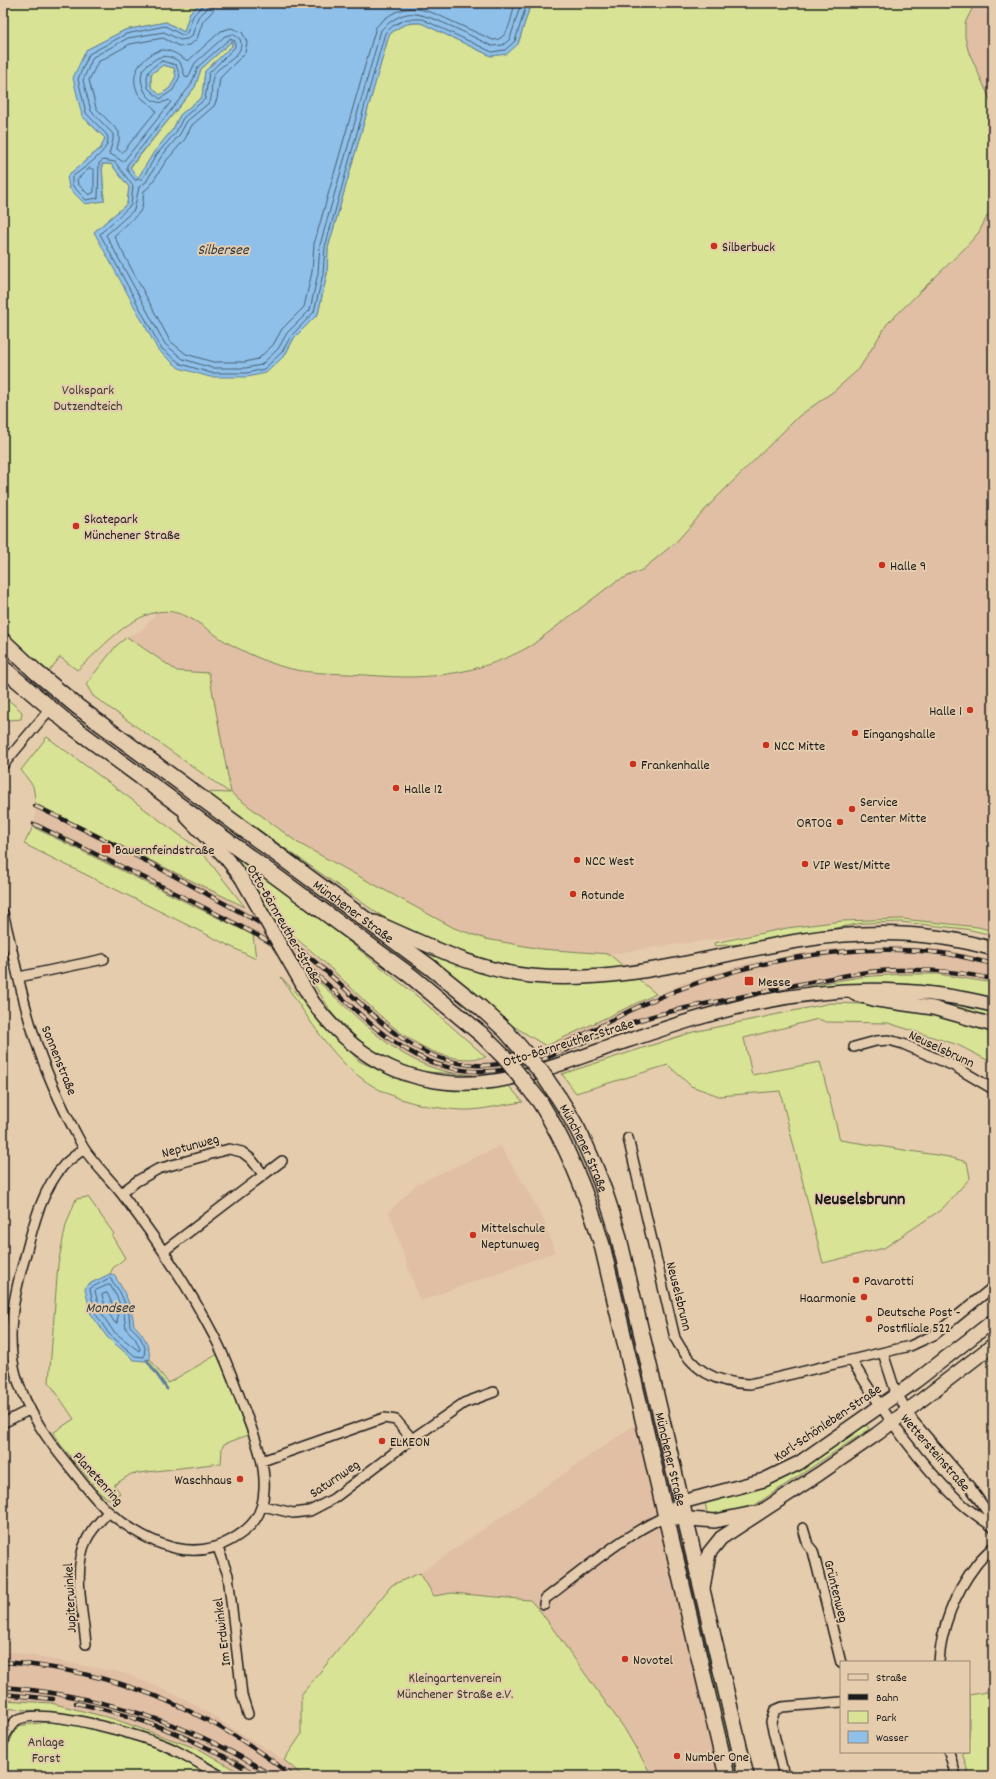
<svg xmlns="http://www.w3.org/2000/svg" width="996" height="1779" font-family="Dekko,sans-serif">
<rect width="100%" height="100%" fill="#e5ccad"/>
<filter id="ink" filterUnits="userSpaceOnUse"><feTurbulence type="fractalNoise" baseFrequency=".025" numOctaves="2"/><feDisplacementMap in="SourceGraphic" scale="8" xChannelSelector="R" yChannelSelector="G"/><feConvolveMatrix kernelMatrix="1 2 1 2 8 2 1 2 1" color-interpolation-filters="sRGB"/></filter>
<g filter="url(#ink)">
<path fill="#e0bfa4" d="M975,3h18v103l-25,-56 -3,-13v-14z
M993,205v726l-15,-4 -76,-8 -60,2 -233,33 -68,-5 -55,-10 -32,-11 -156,-85 -67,-50 -22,-120 -32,-2 -50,-34 15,-7 16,-18 16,1 15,4 39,26 40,19 21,7 20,3 97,5 23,-1 36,-6 34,-8 18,-8 15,-9 83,-63 27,-12 34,-28 38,-42 85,-84 35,-25 25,-22 28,-45 78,-76 14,-16z
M36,804l98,46 80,41 73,43 52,42 32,31 27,23 16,12 19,9 19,6 22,3 15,-1 29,-4 28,-9 140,-64 62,-19 79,-14 76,-3 38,3 37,7 15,4v23l-20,-4 -113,-2 -53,9 -159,34 -32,10 -64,28 -28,10 -33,6 -18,1 -25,-3 -21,-7 -20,-9 -19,-13 -82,-72 -53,-36 -220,-108 2,-6z
M500,1146l25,40 18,33 12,33 -135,49 -31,-89 28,-28z
M653,1412l17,73 68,291h-86l-28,-48 -83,-116 -24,-14 -65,-5 -18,3 -14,-23z
M3,1652h10l114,22 60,26 97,60 19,16h-73l-36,-20 -42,-18 -63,-20 -49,-7 -37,-3z"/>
<path fill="#d8e395" stroke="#7a8058" d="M3,3h198l-11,9 -6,20 -18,-10 -41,8 -39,20 -4,66 23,22 -4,10 -34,28 37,25 -2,-37h9l18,23 -2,17 -33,28 191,123 9,-17 24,-24 9,-40 1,-26 61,-213c10,-9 18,-13 32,-12l70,33 27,-12 13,-41h434l8,4 -8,16v14l3,13 25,56v63h-2l2,7v29l-14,27 -14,16 -78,76 -28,45 -25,22 -35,25 -85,84 -38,42 -34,28 -27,12 -83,63c-37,22 -82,32 -125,32 -19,0 -39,-2 -58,-3 -27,-1 -54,-1 -80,-12 -14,-5 -28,-12 -41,-19 -22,-13 -43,-36 -71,-31 -33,7 -55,37 -80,58l-17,-13 -13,17 -44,-39z
M232,41v5l-27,25 -3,26 -22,18 -7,14 -19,23 -16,26 -8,-10 65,-81 6,-18z
M163,65l11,3 2,8 -6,12 -10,7 -9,-9v-12z
M127,637l50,34 32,2 22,120 67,50 156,85 32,11 55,10 68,5 47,40 -110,52 -41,-25 -87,-71 -9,-18 -32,-19 -172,-121 25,1 -137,-97 -7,-12 30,-38z
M3,695l19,17 -1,7 -11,1 -7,-6z
M47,737l153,113 45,57 -209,-103 -3,-18 -12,-16z
M33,827l220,108 3,24 -232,-115z
M226,847l61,45 130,104 69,61c-60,13 -107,-43 -146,-80 -19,-19 -41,-36 -62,-53h-4l-50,-75z
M902,919l76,8 15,4v4l-27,-6 -65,-7 -38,1 -110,20 -38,3 -1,-3 73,-15 55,-7z
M306,971c44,36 84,89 142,101 8,2 17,2 25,3l-60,-4 -43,-21 -37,-35z
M903,974h35l55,9v16c-17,-4 -34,-8 -51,-11 -45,-7 -91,-5 -135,0v-2l53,-9z
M281,977l78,84 43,20 52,10 54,-6 15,17c-18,2 -44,9 -61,8 -103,-6 -129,-54 -181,-133z
M893,996l54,5 46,10v10z
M831,1003l58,2 43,7 61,17v34l-35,-18 -70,-22 -62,-1 -8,-3 -74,19 8,37 68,-13 20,78 109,17 18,5 3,16 -28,31 -58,39 -61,15 -43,-172 -61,5 -28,-10 -23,-21 -92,28 -14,-19 131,-42z
M88,1197l26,37 -2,2 13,22 -12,10 -3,6 -23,11 58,76 5,-2 18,24 50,-29 30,81 -24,9 -2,4 -1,15 -90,11 -17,11 6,8 -11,6 -8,-5 -41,-50 -6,-12 20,-13 -25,-37 9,-118 8,-39 10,-26z
M866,1424l3,5 -114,76 -11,6 -36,7 -3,-16c26,-8 53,-12 79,-24 29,-14 55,-35 82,-54z
M682,1546l28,118 15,48 16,64h-8l-55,-229z
M420,1573l14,23 18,-3 78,7 11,12 83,116 28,48h-349l-19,-16 17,-25v-40l91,-110z
M993,1691v85h-24l-7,-24h7v-57z
M3,1700l48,3 63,16 87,31 44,26h-15l-36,-20 -42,-18 -63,-20 -49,-7 -37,-3z
M48,1722c59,6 114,24 165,54h-210v-19l14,-31z"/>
<path fill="#8ec0ea" stroke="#607e98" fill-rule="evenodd" d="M201,3h330l-13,41 -11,10 -16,2 -70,-33c-14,-1 -22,3 -32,12l-61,213 -1,26 -9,40 -24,24 -9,17 -19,18 -19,4h-37l-31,-9 -21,-18 -64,-118 33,-28 2,-17 -18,-23h-9l2,37 -19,3 -16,-16 -2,-12 34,-28 4,-10 -23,-22 -9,-38 13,-28 39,-20 41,-8 18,10 6,-20zM232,41v5l-27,25 -3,26 -22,18 -7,14 -19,23 -16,26 -8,-11 65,-80 6,-18zM163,65l11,3 2,8 -6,12 -10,7 -9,-9v-12z
M110,1274l4,1c10,15 18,31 20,50 10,10 15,19 16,34l-5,2 -11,-1 -27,-23 -16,-23 -6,-25 2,-4z"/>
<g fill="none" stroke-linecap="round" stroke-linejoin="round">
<path stroke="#4a5e6e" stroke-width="1" d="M203,3c-1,6 -7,8 -10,13 -3,6 -3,14 -8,19h-3l-17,-9 -39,8 -37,20 -11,25 8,34 21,22c7,14 -25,34 -35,42v8l14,15 12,-2 1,-35 4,-3 12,2 18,24 -2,19 -31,29 61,114 20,16 30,9h36l17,-4 18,-17 9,-16 23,-24 9,-38 2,-27 60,-214 9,-8 13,-6h15l70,33 13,-2 10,-9 12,-38
M208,3l-2,7 -8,7 -6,19 -5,3 -7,1 -16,-8 -36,6 -35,19 -10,23 8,31 22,23v6l-4,14 7,3 7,5 48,-60 -2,-2c-20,11 -34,-19 -25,-32 2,-3 7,-5 10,-8 8,-6 17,-4 26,2l5,14 3,2 7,-15 30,-27 8,-2 7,5c6,17 -18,24 -26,35 -4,8 -1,20 -4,28l-23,19 -7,13 -19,23 -15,25 -7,5 -5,23 -28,25 59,109 18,15 29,9h34l15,-3 17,-16 9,-16 23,-23 8,-37 2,-28 61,-215c7,-7 16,-14 26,-16 18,-4 67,24 85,32l11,-1 7,-6 11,-36
M214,3l-1,8 -10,10 -6,18 -7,6 -11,1 -16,-8 -33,6 -32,18 -9,18 7,28 23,24v8l-2,9 5,4 34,-42c-4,-7 -16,-11 -19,-20 -6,-15 0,-26 12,-35 5,-3 9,-6 14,-6 10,0 17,7 25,11l33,-30 10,-3 11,4 5,10 -2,11 -25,25 -3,21 -3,7 -22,19 -7,14 -19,22 -16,25 -6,5 -2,17 -3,5 -25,23 56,105 16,13 27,8h32l13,-3 15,-14 9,-16 22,-22 8,-35 2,-28 62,-217c25,-27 46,-20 75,-6 14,6 28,13 42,19 17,0 18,-24 22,-37
M230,39l5,2v6l-26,26 -4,26 -22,19 -7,14 -19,22 -15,25 -7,1 -8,-10v-5l64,-80 7,-18z
M162,61l14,4 4,11 -7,14 -13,9 -12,-11c-3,-16 1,-19 14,-27z
M90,168l4,2v22l-5,3 -11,-11 -1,-4z
M110,1278l10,14 9,21 1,13 9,9 6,12 -1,10 -9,-1 -26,-22 -14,-21 -5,-24z
M108,1285h2l6,10 8,19 2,15 9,9 5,11 -1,2 -26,-20 -13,-20 -5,-20z
M107,1293l11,23 -1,7h-2l-9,-14 -4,-14z"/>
<path stroke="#607e98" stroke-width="3" d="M147,1360l20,29"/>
<defs>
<path id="street" d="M3,765l47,-56
M3,913c10,38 17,78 29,116 12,40 30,79 50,116 8,15 28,34 39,48 35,45 67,93 93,143 12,22 20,46 29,70 10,27 23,55 21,84 -1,25 -12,38 -33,50 -41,24 -86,1 -120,-26 -14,-12 -26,-28 -38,-43 -24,-29 -46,-59 -57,-96 -11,-39 -2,-81 9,-118 8,-31 17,-68 39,-92 6,-6 13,-11 20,-16
M19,977l85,-18
M854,1047l22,-6 13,-1 14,4 51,22 39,23
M628,1138l47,200c17,32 39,45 75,46l160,-38 24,-11 59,-48
M121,1193l16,-12 21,-12 71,-20 13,3 9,7 12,15
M164,1251l118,-90
M883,1353l12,37 18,31 57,66 23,33
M852,1361c30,50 63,98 105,138 10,11 24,19 36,28
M3,1423l26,-13
M262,1461l122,-43 12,2 16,19
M263,1506l30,7 17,-2 23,-12 79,-60 52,-36 30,-11
M803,1528l5,17 5,6 28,112
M218,1548l10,27 14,120 6,19
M544,1604l1,-5c39,-29 77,-63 121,-83
M86,1644c-3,-31 -14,-77 1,-105 5,-10 14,-19 21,-27
M939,1662c2,-34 16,-70 37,-97 5,-7 11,-12 17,-18
M3,1740c4,-7 7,-16 14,-20 27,-14 128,16 156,29 16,8 32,18 48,27
M949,1752l7,24
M784,1776l-13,-54 4,-12 7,-3 59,-5"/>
<path id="secondary" d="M186,816l40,42 15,19
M375,922c52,22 99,48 156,54 93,9 182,-22 273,-36 62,-10 128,-9 189,9
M855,994l22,6 56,8 60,17
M312,1001c44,61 107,91 183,80 38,-6 75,-20 111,-33 48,-16 96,-33 146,-44 80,-18 161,-19 241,1
M666,1516l16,-14 82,-22 35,-17 117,-82 77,-60
M677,1518l38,3 39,-8
M703,1588l6,-35 12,-15 98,-64 58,-40 116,-89"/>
<g id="primary">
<path id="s1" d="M3,641l33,31 42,35 352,260 51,41 25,23"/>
<path d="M3,668l66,56 342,252 70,58"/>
<path id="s2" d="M559,1098c28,42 45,88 59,136l128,542"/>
<path d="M540,1102c28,45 47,92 62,143l125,531"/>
</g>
</defs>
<use href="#street" stroke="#1c1c1c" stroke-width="12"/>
<use href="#secondary" stroke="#1c1c1c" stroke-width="16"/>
<use href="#primary" stroke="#1c1c1c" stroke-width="18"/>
<use href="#street" stroke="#e5ccad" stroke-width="9"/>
<use href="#secondary" stroke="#e5ccad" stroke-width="13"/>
<use href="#primary" stroke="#e5ccad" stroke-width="15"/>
<defs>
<path id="rail" d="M35,806c61,29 121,59 179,92 19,10 38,20 56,31 24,15 46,33 67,52 40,38 78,80 137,84 60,4 119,-38 172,-62 90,-40 197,-62 295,-50 17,2 35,7 52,11
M34,824c55,27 109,53 163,80 31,16 63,31 92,50 43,28 75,72 120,97 24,15 54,22 83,20 52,-4 96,-35 145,-50 29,-10 59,-15 88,-21 43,-9 86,-19 129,-26 49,-7 91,-5 139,5
M3,1662c110,8 203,46 289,114
M3,1687c95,8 189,36 269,89
M3,1694l50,5
M76,1703c65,13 126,38 182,73"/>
</defs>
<use href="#rail" stroke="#1c1c1c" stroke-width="4.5"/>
<use href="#rail" stroke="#e5ccad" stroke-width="3" stroke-dasharray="9" stroke-linecap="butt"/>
<defs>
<path id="secondary-bridge" d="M241,877l71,124"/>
<path id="primary-bridge" d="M506,1031l36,42 17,25
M481,1034l25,25 34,43"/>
</defs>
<use href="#secondary-bridge" stroke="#1c1c1c" stroke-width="16" stroke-linecap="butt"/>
<use href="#primary-bridge" stroke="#1c1c1c" stroke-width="18" stroke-linecap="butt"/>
<use href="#secondary-bridge" stroke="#e5ccad" stroke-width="13"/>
<use href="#primary-bridge" stroke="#e5ccad" stroke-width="15"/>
</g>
</g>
<g fill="#c8321e" stroke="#e5ccad" stroke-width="1.5">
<circle cx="714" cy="246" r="4"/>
<circle cx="76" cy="526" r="4"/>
<circle cx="882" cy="565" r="4"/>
<circle cx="970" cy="710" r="4"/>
<circle cx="855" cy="733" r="4"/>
<circle cx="766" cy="745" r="4"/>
<circle cx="633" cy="764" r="4"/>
<circle cx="396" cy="788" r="4"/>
<circle cx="852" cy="809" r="4"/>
<circle cx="840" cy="822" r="4"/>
<rect x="101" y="844" width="10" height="10" rx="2"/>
<circle cx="577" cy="860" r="4"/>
<circle cx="805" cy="864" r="4"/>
<circle cx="573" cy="894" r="4"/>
<rect x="744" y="976" width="10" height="10" rx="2"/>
<circle cx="473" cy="1235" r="4"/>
<circle cx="856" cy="1280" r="4"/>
<circle cx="864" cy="1297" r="4"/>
<circle cx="869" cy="1319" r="4"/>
<circle cx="382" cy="1441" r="4"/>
<circle cx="240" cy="1479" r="4"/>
<circle cx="625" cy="1659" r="4"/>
<circle cx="677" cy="1756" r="4"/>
</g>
<g text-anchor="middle" stroke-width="4" stroke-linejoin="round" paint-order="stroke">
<g font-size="14" fill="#1c1c1c" stroke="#e5ccad" text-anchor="start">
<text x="722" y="251">Silberbuck</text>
<text x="84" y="523">Skatepark<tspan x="84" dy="16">Münchener Straße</tspan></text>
<text x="890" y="570">Halle 9</text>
<text x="962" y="715" text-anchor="end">Halle 1</text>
<text x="863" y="738">Eingangshalle</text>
<text x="774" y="750">NCC Mitte</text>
<text x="641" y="769">Frankenhalle</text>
<text x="404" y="793">Halle 12</text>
<text x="860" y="806">Service<tspan x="860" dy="16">Center Mitte</tspan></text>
<text x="832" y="827" text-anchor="end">ORTOG</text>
<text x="115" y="854">Bauernfeindstraße</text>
<text x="585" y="865">NCC West</text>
<text x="813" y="869">VIP West/Mitte</text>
<text x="581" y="899">Rotunde</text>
<text x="758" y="986">Messe</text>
<text x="481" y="1232">Mittelschule<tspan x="481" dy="16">Neptunweg</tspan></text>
<text x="864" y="1285">Pavarotti</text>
<text x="856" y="1302" text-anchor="end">Haarmonie</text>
<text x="877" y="1316">Deutsche Post -<tspan x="877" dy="16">Postfiliale 522</tspan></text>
<text x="390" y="1446">ELKEON</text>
<text x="232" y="1484" text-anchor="end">Waschhaus</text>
<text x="633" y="1664">Novotel</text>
<text x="685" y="1761">Number One</text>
</g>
<g font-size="14" fill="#383a2e" stroke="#e5ccad">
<text x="88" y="394">Volkspark<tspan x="88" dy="16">Dutzendteich</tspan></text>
<text x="455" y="1682">Kleingartenverein<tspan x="455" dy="16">Münchener Straße e.V.</tspan></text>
<text x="46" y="1746">Anlage<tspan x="46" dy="16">Forst</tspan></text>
</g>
<g font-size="14" fill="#1c1c1c" stroke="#e5ccad">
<text dy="5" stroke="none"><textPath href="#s1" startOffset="443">Münchener Straße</textPath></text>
<text transform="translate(285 924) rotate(60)" y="5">Otto-Bärnreuther-Straße</text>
<text transform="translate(568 1042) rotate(-17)" y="5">Otto-Bärnreuther-Straße</text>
<text transform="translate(942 1048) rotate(25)" y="5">Neuselsbrunn</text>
<text transform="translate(60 1060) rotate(68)" y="5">Sonnenstraße</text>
<text transform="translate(190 1145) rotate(-15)" y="5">Neptunweg</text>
<text dy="5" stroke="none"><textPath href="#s2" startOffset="56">Münchener Straße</textPath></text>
<text transform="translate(680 1296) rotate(76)" y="5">Neuselsbrunn</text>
<text transform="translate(827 1422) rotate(-34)" y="5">Karl-Schönleben-Straße</text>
<text transform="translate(936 1452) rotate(49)" y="5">Wettersteinstraße</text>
<text dy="5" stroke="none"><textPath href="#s2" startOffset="380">Münchener Straße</textPath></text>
<text transform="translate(99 1478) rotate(48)" y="5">Planetenring</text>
<text transform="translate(334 1478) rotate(-34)" y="5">Saturnweg</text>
<text transform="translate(837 1591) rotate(76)" y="5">Grüntenweg</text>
<text transform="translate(69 1598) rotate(-93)" y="5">Jupiterwinkel</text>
<text transform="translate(221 1632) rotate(-97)" y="5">Im Erdwinkel</text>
</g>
<g font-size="15" font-style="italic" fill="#333d45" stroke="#e5ccad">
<text x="223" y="254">Silbersee</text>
<text x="110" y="1312">Mondsee</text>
</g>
<g font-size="18" font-weight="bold" fill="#1c1c1c" stroke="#e5ccad">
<text x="860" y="1204">Neuselsbrunn</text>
</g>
</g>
<rect width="996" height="1779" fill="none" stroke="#e5ccad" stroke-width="16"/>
<rect x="8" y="8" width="980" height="1763" fill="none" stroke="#1c1c1c" stroke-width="1.5" filter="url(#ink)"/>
<rect x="840" y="1661" width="130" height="92" fill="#e5ccad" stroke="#958673"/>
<rect x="848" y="1674" width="20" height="6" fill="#e5ccad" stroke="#958673"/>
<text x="876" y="1681" font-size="12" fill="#1c1c1c">Straße</text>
<rect x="848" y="1694" width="20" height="6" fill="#1c1c1c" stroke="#958673"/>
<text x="876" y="1701" font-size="12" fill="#1c1c1c">Bahn</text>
<rect x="848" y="1711" width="20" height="12" fill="#d8e395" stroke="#958673"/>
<text x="876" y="1721" font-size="12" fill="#1c1c1c">Park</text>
<rect x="848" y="1731" width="20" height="12" fill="#8ec0ea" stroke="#958673"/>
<text x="876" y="1741" font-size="12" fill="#1c1c1c">Wasser</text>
</svg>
